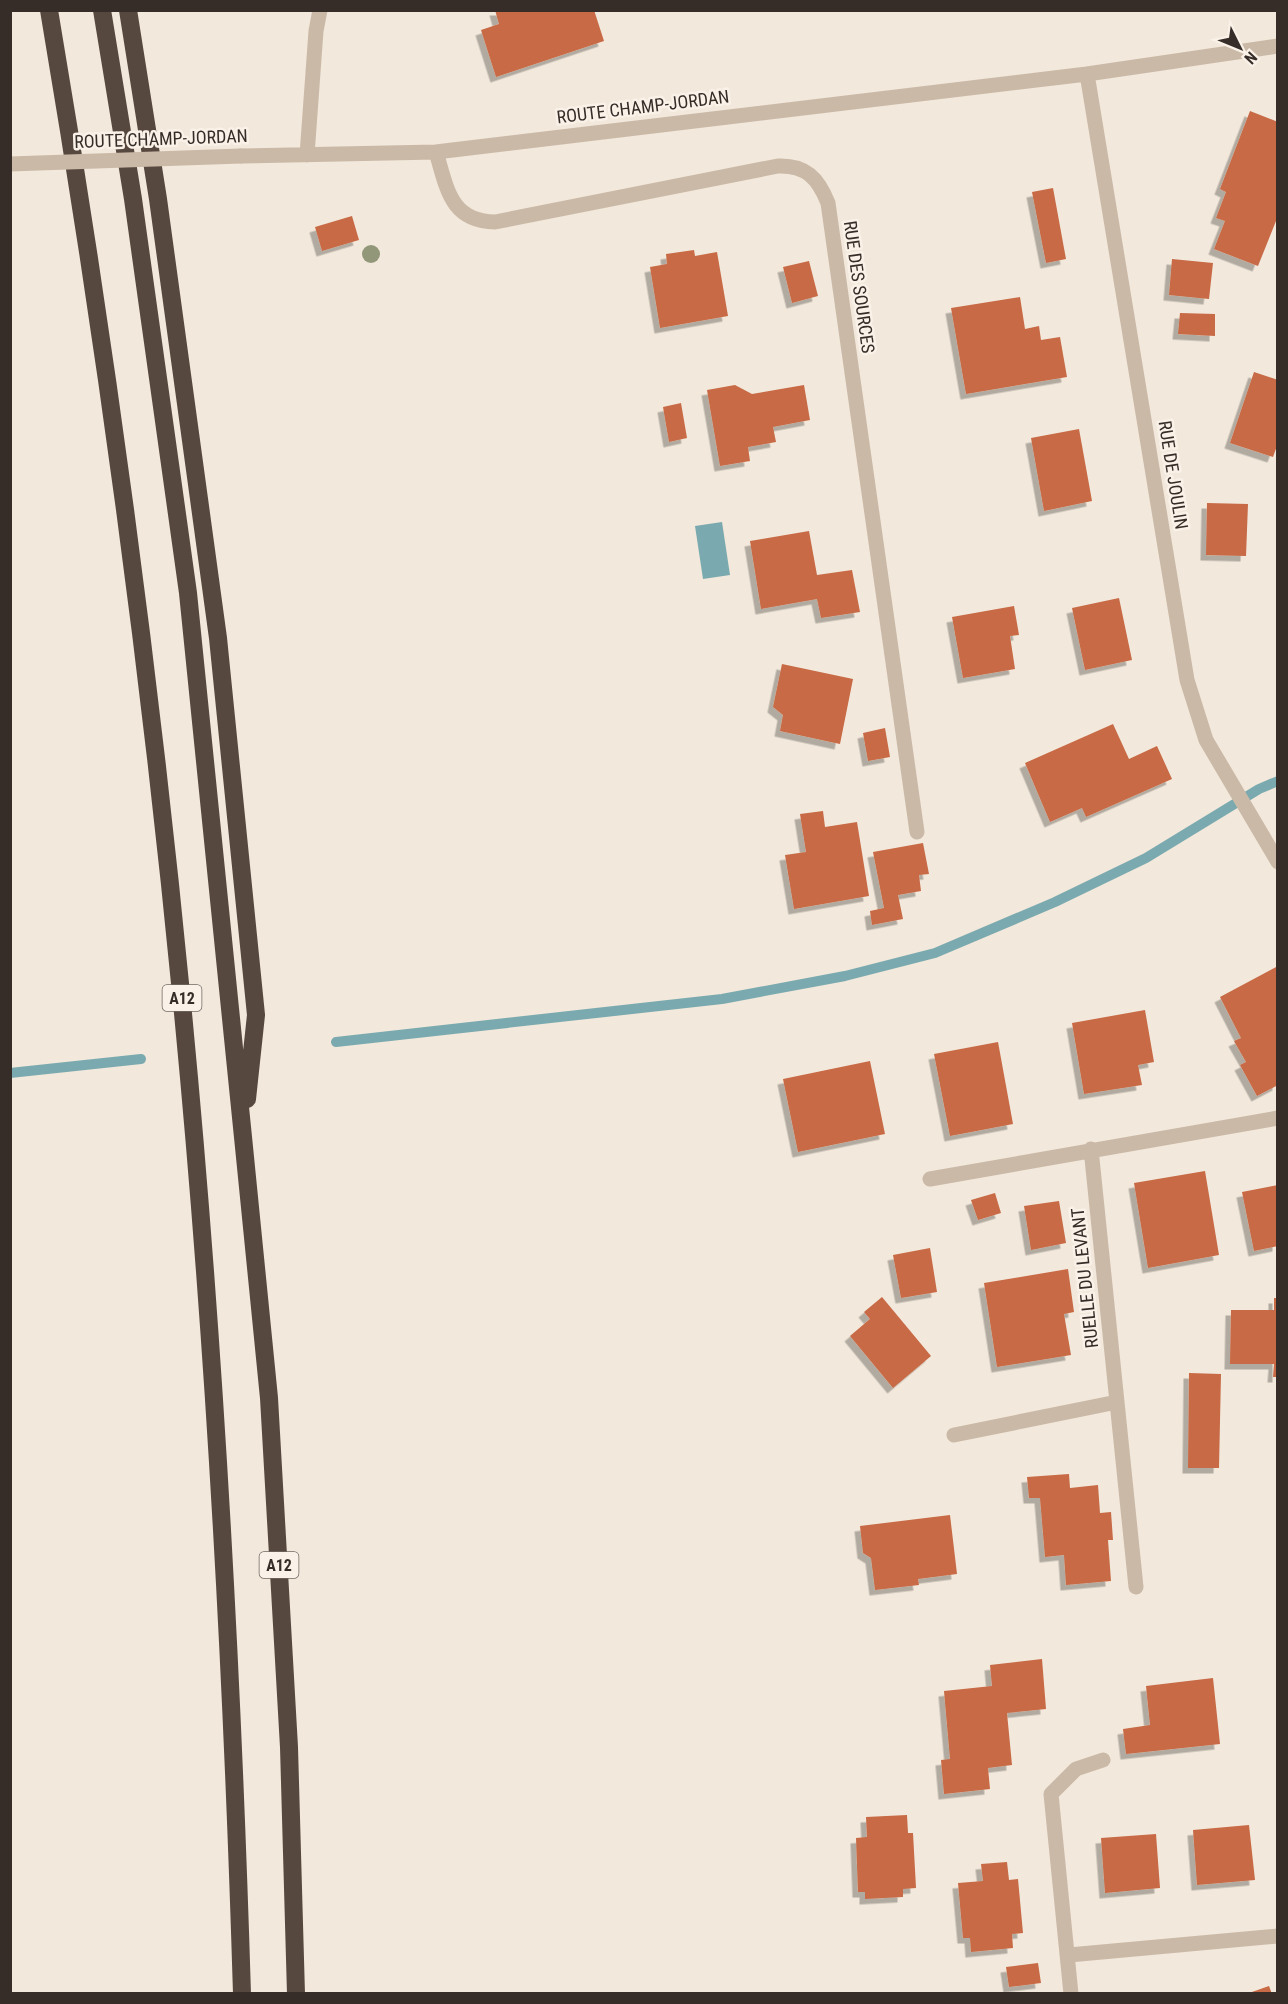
<svg xmlns="http://www.w3.org/2000/svg" width="1288" height="2004" font-family="'Roboto Condensed',sans-serif">
<defs>
<filter id="shadow"><feDropShadow dx="-5.5" dy="5.5" stdDeviation="0" flood-color="#0004"/></filter>
</defs>
<rect width="100%" height="100%" fill="#f2e8db"/>
<path fill="#7aaaaf" d="M722,522l8,53 -27,4 -8,-53z"/>
<g fill="none" stroke-linecap="round" stroke-linejoin="round">
<path stroke="#7aaaaf" stroke-width="10" d="M336,1042l386,-43 123,-23 90,-23 120,-51 91,-44 113,-69 19,-8
M10,1073l131,-14"/>
</g>
<path fill="#c76a45" filter="url(#shadow)" d="M495,10h99l10,31 -108,36 -15,-47 18,-6z
M1250,111l28,11v94l-20,50 -44,-17 11,-28 -9,-3 10,-26 -6,-3z
M1053,188l13,71 -20,4 -14,-71z
M352,216l7,24 -37,11 -7,-24z
M694,250l1,6 22,-4 11,64 -68,12 -10,-61 17,-3 -1,-10z
M1172,259l41,4 -4,36 -40,-4z
M809,261l9,35 -26,7 -9,-36z
M1020,297l5,32 14,-3 2,14 19,-3 7,40 -101,17 -15,-86z
M1180,313l35,1v22l-37,-2z
M1254,372l24,8v63l-5,14 -43,-14z
M735,385l17,9 52,-9 6,35 -37,7 3,15 -28,5 2,14 -30,5 -13,-76z
M681,403l6,35 -18,4 -6,-35z
M1079,429l13,72 -48,10 -13,-73z
M1207,503l41,1 -2,52 -40,-1z
M809,531l8,44 35,-5 8,42 -39,6 -4,-19 -56,10 -11,-68z
M1119,598l13,62 -47,10 -13,-62z
M1014,606l5,29 -9,1 5,33 -52,9 -11,-61z
M782,664l71,15 -13,65 -60,-13 3,-16 -10,-8z
M1113,724l16,35 28,-13 15,33 -86,38 -4,-9 -32,14 -25,-59z
M885,728l5,29 -22,4 -5,-28z
M823,811l2,16 32,-5 12,74 -75,13 -9,-54 21,-3 -6,-38z
M923,843l6,31 -10,1 2,16 -23,4 5,24 -31,6 -2,-14 14,-3 -11,-56z
M1278,966v119l-21,11 -17,-31 6,-3 -12,-21 7,-3 -21,-41z
M1145,1010l9,52 -16,3 4,20 -58,9 -12,-71z
M998,1042l15,82 -63,12 -16,-82z
M870,1061l15,73 -87,18 -15,-73z
M1205,1171l14,84 -71,13 -14,-85z
M1278,1185v61l-24,5 -12,-59z
M995,1193l6,20 -23,7 -7,-20z
M1059,1201l7,42 -35,7 -7,-44z
M930,1248l7,44 -36,6 -8,-43z
M1068,1269l6,43 -10,2 7,41 -74,12 -13,-84z
M882,1297l49,59 -38,32 -43,-52 20,-17 -6,-7z
M1274,1298h4v79h-5l1,-13h-44l1,-54h43z
M1189,1373l32,1 -2,94h-31z
M1069,1474l1,14 28,-3 2,28 11,-1 2,28h-5l3,41 -45,4 -2,-30 -19,2 -5,-59h-11l-2,-21z
M950,1515l7,59 -39,5 1,6 -44,5 -4,-32 -8,-5 -3,-27z
M1042,1659l4,50 -39,4 5,52 -24,3 2,21 -46,5 -3,-34 9,-1 -6,-68 48,-5 -2,-21z
M1213,1678l7,66 -94,10 -3,-25 27,-4 -4,-39z
M907,1815l1,18h5l3,55 -13,1v8l-38,2v-7h-7l-2,-54 11,-1 -1,-20z
M1249,1825l6,55 -58,5 -4,-55z
M1156,1834l4,54 -55,5 -4,-55z
M1007,1862l2,18 9,-1 5,54 -11,1 1,14 -42,4 -1,-14h-7l-5,-55 25,-2 -2,-17z
M1038,1963l3,20 -32,4 -3,-20z
M1269,1986l3,8h-23v-1z"/>
<g fill="none" stroke-linecap="round" stroke-linejoin="round">
<path stroke="#cab9a7" stroke-width="15" d="M1087,74l100,606 19,60 72,122
M436,152c11,36 14,69 59,70l283,-56c28,-1 40,12 50,37l89,629
M307,155l9,-124 4,-21
M241,156l195,-4 651,-78 191,-28
M1091,1149l45,438
M930,1179l348,-61
M954,1435l163,-33
M1069,1955l209,-19
M1071,1994l-20,-200 25,-25 27,-9"/>
<path stroke="#57483f" stroke-width="18" d="M49,10c56,330 101,661 133,993 32,330 50,660 60,991
M102,10l31,189 55,394 55,544 26,261 20,349 7,247
M128,10l30,189 60,439 38,377 -9,84"/>
<path stroke="#cab9a7" stroke-width="15" d="M10,164l231,-8"/>
</g>
<circle fill="#92977a" cx="371" cy="254" r="9"/>
<g text-anchor="middle" stroke-width="5" stroke-linejoin="round" paint-order="stroke">
<g fill="#faf2e8" stroke="#716862" stroke-width="1.5">
<rect x="162.5" y="985" width="39" height="26" rx="4.5"/>
<rect x="259.5" y="1552" width="39" height="26" rx="4.5"/>
</g>
<g font-size="16" font-weight="bold" fill="#362d28">
<text x="182" y="1004">A12</text>
<text x="279" y="1571">A12</text>
</g>
<g font-size="18" fill="#362d28" stroke="#faf2e8">
<text transform="translate(643 107) rotate(-7)" y="6">ROUTE CHAMP-JORDAN</text>
<text transform="translate(161 139) rotate(-2)" y="6">ROUTE CHAMP-JORDAN</text>
<text transform="translate(859 287) rotate(82)" y="6">RUE DES SOURCES</text>
<text transform="translate(1173 475) rotate(81)" y="6">RUE DE JOULIN</text>
<text transform="translate(1085 1278) rotate(-96)" y="6">RUELLE DU LEVANT</text>
</g>
</g>
<rect width="1288" height="2004" fill="none" stroke="#362d28" stroke-width="24"/>
<g transform="translate(1240 48) rotate(133)" stroke="#faf2e8" stroke-width="4.5" paint-order="stroke">
<path d="M0-4.5L10 22L0 15L-10 22Z" fill="#362d28"/>
<text y="-9" font-size="16" font-weight="bold" text-anchor="middle" fill="#362d28">N</text>
</g>
</svg>
